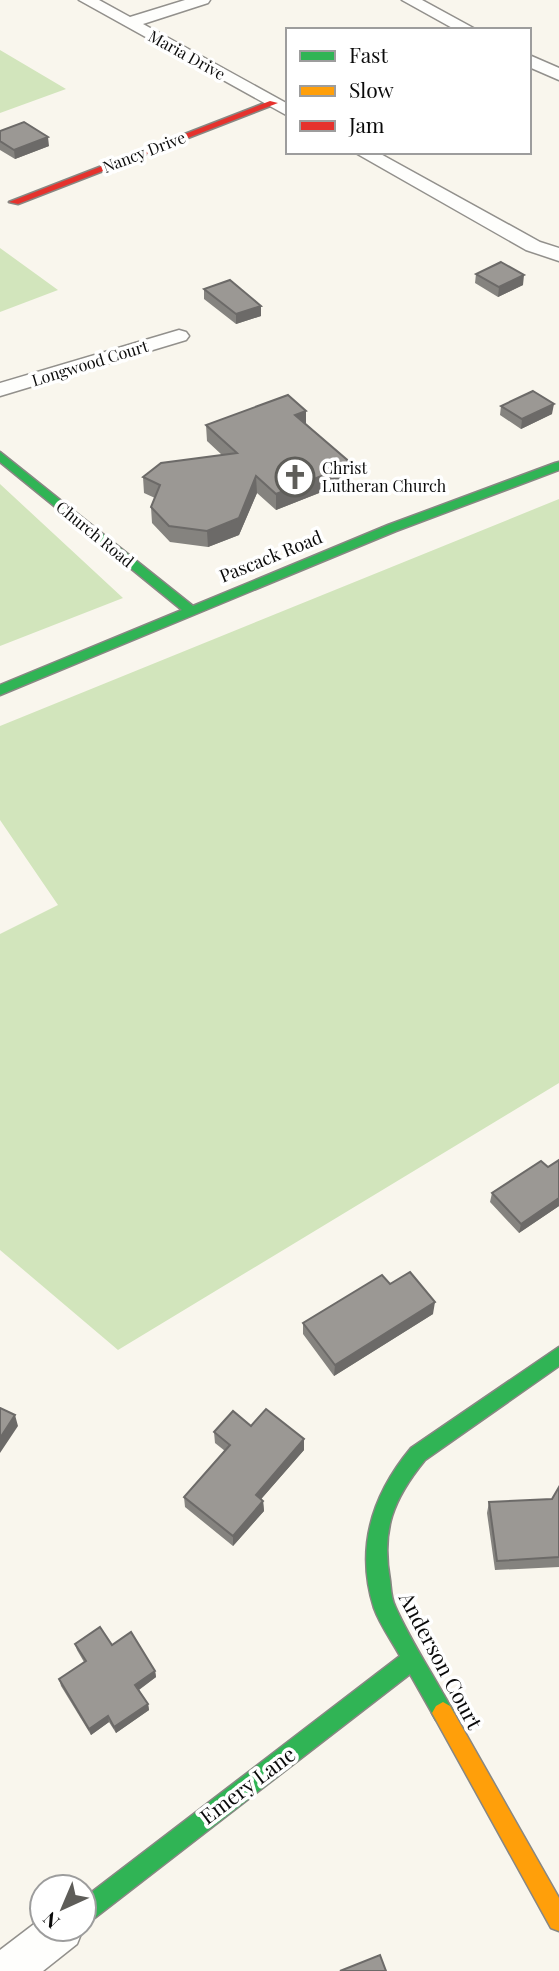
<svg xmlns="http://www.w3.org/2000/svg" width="559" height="1971" font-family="'Playfair Display',serif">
<rect width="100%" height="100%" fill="#f9f6ed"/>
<path fill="#d2e5bc" d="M0,50l66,39 -66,24z
M0,248l58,42 -58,22z
M0,484l123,114 -123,48z
M559,499v584l-441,267 -118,-100v-316l58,-29 -58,-85v-94z"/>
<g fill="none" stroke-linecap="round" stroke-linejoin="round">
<defs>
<path id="street" d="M79,0h20l31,17 55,-17h25l-2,3 -65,21 145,80v12z
M402,0h20l55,30h-21z
M529,55l30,13v12l-30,-13z
M354,152h23l163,90 19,6v13l-33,-11z
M179,330l7,2 3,4 -3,4 -186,56v-13z
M42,1918v11h41l-6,15 -34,27h-43v-21z"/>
<path id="fast" d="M0,452l193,154 195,-81 167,-62 4,-1v8l-163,61 -396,164v-10l182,-75 -182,-148z
M559,1347v19l-134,94c-32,39 -44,70 -35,120 1,8 1,18 5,26 15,34 37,67 55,100l4,7 -4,7 -7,4 -7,-4 -26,-46 -318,246 -8,3v-25l316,-242c-8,-15 -20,-31 -26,-48 -19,-60 -2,-113 37,-160z"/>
<path id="slow" d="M443,1702l7,4 109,192v33l-8,-3 -115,-208 -4,-7 4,-7z"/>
<path id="jam" d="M270,101l8,2 -260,101 -9,-2z"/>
</defs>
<use href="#street" stroke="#92908c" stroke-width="3"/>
<use href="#fast" stroke="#888783" stroke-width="3"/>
<use href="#slow" stroke="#888783" stroke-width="3"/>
<use href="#jam" stroke="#888783" stroke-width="3"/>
<use href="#street" fill="#fefefc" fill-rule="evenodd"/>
<use href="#fast" fill="#30b455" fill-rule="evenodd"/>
<use href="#slow" fill="#ff9f0a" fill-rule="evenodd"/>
<use href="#jam" fill="#e5322d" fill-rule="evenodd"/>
</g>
<path fill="#85837f" d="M0,131l49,15 -34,13 -15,-9z
M476,274l47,11 -25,12 -23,-14z
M204,289l57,27 -25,8 -32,-25z
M501,406l51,8 -31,15 -21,-14z
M306,411v13l46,40v16l-76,30 -19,-17 -18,42 -31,12 -38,-5 -18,-19 -1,-16 4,-9 -11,-5 -1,-16 79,-22 -15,-14 -1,-16z
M559,1160v46l-40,27 -29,-31 2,-9 56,-26z
M433,1314l-99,62 -31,-42v-11z
M251,1426l53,24 -43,49 2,2 1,10 -31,35 -48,-39 -1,-10 41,-46 -10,-8 -1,-11z
M559,1487v80l-64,3 -8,-57 2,-11 63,-3z
M75,1644l37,1 43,26 1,6 -17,13 9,14 1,6 -33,23 -7,-11 -18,13 -30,-49 -2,-7 25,-17 -7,-12z"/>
<path fill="#6c6a68" d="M48,137l1,9 -34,13 -1,-9z
M524,275l-1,10 -25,12 1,-10z
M261,306v10l-25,8v-10z
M554,404l-2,10 -31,15 1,-10z
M306,411v16l-11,-12z
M352,464v16l-76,30v-16z
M256,476l1,17 -18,42 -31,12 -1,-16z
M559,1198v8l-40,27 2,-9z
M435,1302l-2,12 -99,62 1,-11z
M15,1415l3,11 -18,27v-15z
M304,1439v11l-48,55v-10z
M263,1501l1,10 -31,35v-10z
M155,1671l1,6 -19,14 -2,-6z
M148,1704l1,6 -33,23 -2,-6z
M108,1716l1,6 -18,13 -2,-6z"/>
<path fill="#9b9894" stroke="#6c6a68" stroke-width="2" d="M24,122l24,15 -34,13 -14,-9v-10z
M501,262l23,13 -25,12 -23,-13z
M230,280l31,26 -25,8 -32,-25z
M533,391l21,13 -32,15 -21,-13z
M288,395l18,16 -11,4 57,49 -76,30 -20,-18 -17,42 -32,13 -38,-5 -18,-19 9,-22 -17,-8 18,-14 76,-10 -31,-28z
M559,1160v38l-38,26 -29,-31 49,-32 7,6z
M410,1272l25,30 -100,63 -32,-42 79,-48 8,9z
M0,1408l15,7 -15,23z
M266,1409l38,30 -48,56 7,6 -30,35 -49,-39 46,-52 -16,-13 19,-21 18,15z
M559,1487v70l-62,4 -8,-59 63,-3z
M100,1627l12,18 19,-13 24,39 -20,14 13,19 -34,23 -6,-11 -19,13 -30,-50 27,-18 -11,-17z
M380,1955l6,16h-46z"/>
<defs>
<symbol id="church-ring" viewBox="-11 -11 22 22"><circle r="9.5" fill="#fff" stroke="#5e5d59" stroke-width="1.5"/><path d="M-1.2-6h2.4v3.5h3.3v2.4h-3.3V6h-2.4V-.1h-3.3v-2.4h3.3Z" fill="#5e5d59"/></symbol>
</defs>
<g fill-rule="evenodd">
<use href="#church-ring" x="273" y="455" width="44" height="44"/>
</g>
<g text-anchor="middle" stroke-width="7" stroke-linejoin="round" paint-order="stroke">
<g font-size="16" fill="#0a0a0a" stroke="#fff">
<text transform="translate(187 55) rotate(29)" y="6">Maria Drive</text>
<text transform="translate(144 152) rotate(-21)" y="6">Nancy Drive</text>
<text transform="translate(90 363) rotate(-17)" y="6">Longwood Court</text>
<text transform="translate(95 534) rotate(39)" y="6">Church Road</text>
</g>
<g font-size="16" fill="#0a0a0a" stroke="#fff" text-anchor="start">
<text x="322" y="474">Christ<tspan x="322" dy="18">Lutheran Church</tspan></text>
</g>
<g font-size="18" fill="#0a0a0a" stroke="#fff">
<text transform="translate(271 557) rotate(-22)" y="6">Pascack Road</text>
</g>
<g font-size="21" fill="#0a0a0a" stroke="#fff">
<text transform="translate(440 1661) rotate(62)" y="7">Anderson Court</text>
<text transform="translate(248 1786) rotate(-37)" y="7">Emery Lane</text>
</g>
</g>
<rect x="286" y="28" width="245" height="126" fill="#ffffff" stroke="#9d9d9d" stroke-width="2"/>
<rect x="300" y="51" width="35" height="10" fill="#30b455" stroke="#9d9d9d" stroke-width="2"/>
<text x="349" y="63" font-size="21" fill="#0a0a0a">Fast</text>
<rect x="300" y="86" width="35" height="10" fill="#ff9f0a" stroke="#9d9d9d" stroke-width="2"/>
<text x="349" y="98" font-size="21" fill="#0a0a0a">Slow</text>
<rect x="300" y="121" width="35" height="10" fill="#e5322d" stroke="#9d9d9d" stroke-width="2"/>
<text x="349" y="133" font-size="21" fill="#0a0a0a">Jam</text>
<g transform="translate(63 1908) rotate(224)"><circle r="33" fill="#ffffff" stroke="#9d9d9d" stroke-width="2"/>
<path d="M0-5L12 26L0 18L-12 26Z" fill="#5e5d59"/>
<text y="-10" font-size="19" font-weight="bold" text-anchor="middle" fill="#0a0a0a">N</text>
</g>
</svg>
